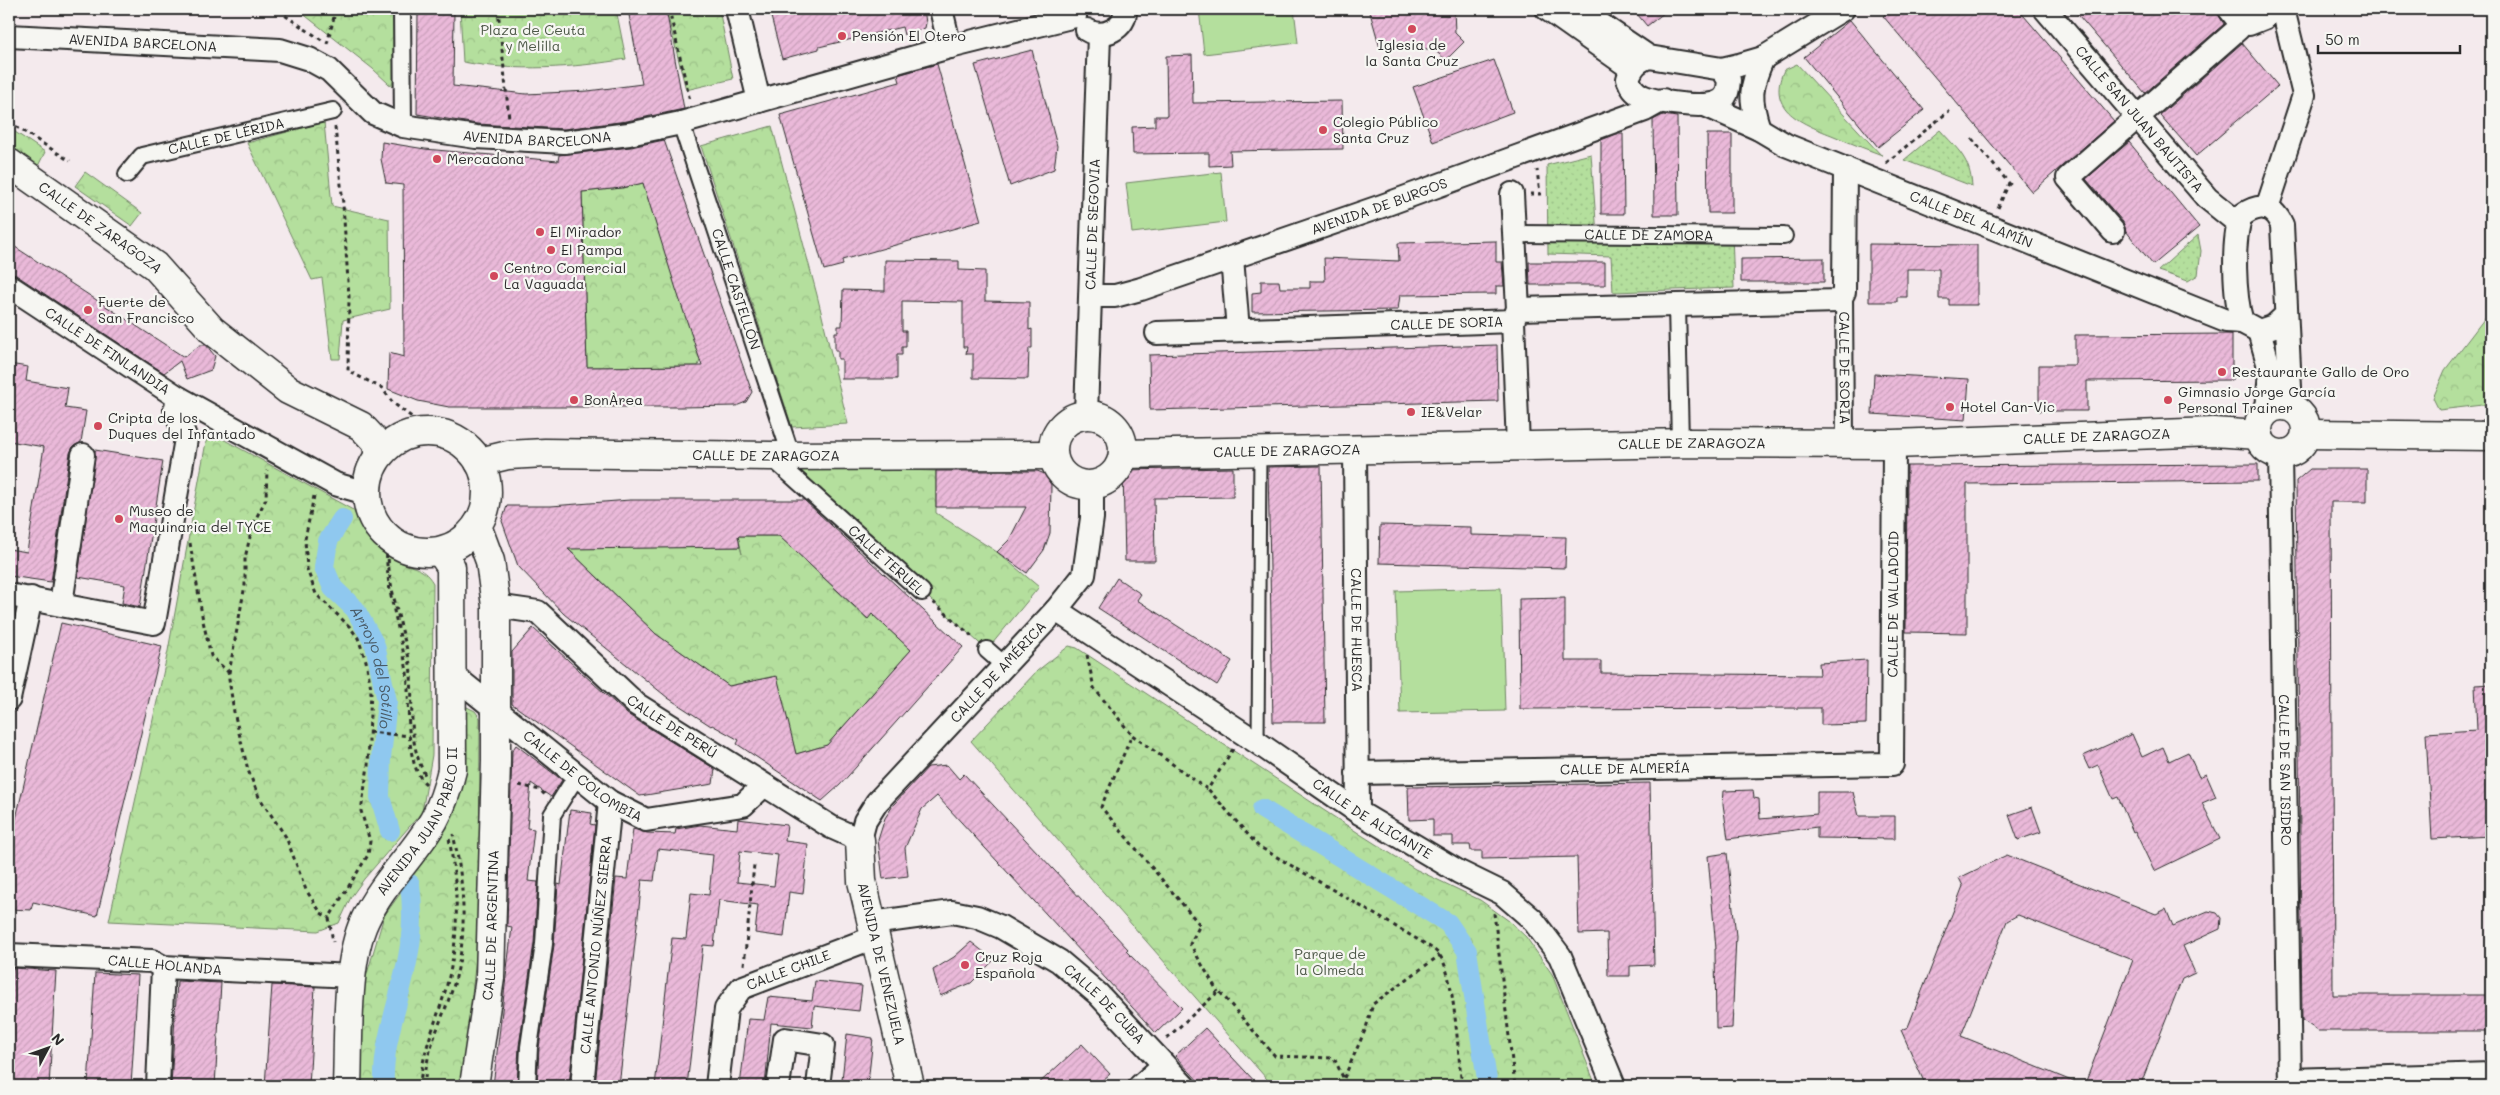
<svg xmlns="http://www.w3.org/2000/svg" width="2500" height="1095" font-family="Mali,sans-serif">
<defs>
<pattern id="forest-crowns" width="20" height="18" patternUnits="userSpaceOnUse" patternTransform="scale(1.25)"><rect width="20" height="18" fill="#b4df9d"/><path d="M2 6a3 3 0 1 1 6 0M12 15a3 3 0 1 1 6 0" fill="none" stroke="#9bc087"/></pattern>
<pattern id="garden-dots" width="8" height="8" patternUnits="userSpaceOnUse" patternTransform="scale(1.25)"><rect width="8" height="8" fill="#b4df9d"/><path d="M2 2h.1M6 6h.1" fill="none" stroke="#9bc087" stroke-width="1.8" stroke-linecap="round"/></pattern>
<pattern id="building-hatch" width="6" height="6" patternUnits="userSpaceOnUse" patternTransform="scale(1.25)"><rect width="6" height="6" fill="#eab9d9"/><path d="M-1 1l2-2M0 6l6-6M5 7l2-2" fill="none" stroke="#c99fba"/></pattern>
</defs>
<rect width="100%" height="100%" fill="#f4eaed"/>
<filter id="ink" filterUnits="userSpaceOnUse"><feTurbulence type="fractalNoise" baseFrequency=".02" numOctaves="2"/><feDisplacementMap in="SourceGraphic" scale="10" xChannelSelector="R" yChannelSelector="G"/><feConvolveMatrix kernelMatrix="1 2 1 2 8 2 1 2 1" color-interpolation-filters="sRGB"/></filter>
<g filter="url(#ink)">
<path fill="#b4df9d" stroke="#708564" d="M1199,9h95l4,34 -94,11z
M1221,172l5,50 -94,11 -6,-50z
M1501,588l4,123 -105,2 -4,-122z"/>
<path fill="url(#forest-crowns)" stroke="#708564" d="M297,9h101l-2,78 -7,-3 -16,-15z
M460,9h156l10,50c-52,9 -110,13 -163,3z
M666,9h53l14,70 -47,11z
M1797,64l84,91h1c-16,-6 -32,-12 -48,-19 -30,-12 -69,-25 -50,-66z
M324,122l8,84 57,13 1,90 -47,11 -3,39h-8l-10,-81 -10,2 -65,-137z
M772,126l45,169 31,129 -56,3 -91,-281z
M9,128l36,24 -7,14 -29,-18z
M85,172l57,41 -10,13 -57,-40z
M643,183l57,177 -2,6 -111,1 -5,-175 40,-4z
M2491,310v94l-52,6 -6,-12 12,-28z
M208,431l145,79c10,18 21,36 39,48 17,11 30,6 41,25l-1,172 -10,57 -58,67 -13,18 -12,26 -21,8 -209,-10 59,-270z
M781,466l155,5v42l61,39 42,35 -52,63z
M550,531l61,17 129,-1 2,7 -4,-18h41l88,83 5,-5 39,36 -84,95 -31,9 -21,-78 -46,10 -73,-52z
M1069,646l8,2 286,188 52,33 65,31 29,21 17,16 26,37 44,112h-323l-302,-345 66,-70z
M467,707l8,4 5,7 -1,212 -17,156h-101l3,-102 20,-68 46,-64 17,-30 16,-109z"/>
<path fill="url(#garden-dots)" stroke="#708564" d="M1940,130c18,20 30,28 32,56l-68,-26z
M1591,154l6,81 135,-2 2,55 -121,4 -2,-36 -63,-2 -1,-89z
M2198,235l3,16 -3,24 -10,6 -30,-10z"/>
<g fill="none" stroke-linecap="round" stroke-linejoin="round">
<g stroke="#8fc8ef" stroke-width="20">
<path id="s1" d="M342,519l-14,22 -4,26 9,21 22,21 20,36 12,56 -6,57 -1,39 10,34"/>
<path d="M1262,809l186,114 19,28 21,135"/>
<path d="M384,1086c-2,-45 16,-85 24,-129 5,-25 5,-49 2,-73"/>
</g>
</g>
<path fill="url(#building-hatch)" stroke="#2b2b2b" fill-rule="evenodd" d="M658,9h8l18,100 -57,12 -63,8 -87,-5 -60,-10 1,-103h36l-1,75 73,8 62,-3 54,-7 -13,-69z
M769,9h155l2,14 -1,5 -21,7 -2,-8 -83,20v2l-37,10z
M1369,9h85l1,24 9,9 -18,18 -13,-11 -53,-1z
M1633,9h36l-22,17z
M1891,9h127l96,112 -82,71 -149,-176z
M2073,9h142l9,15 -79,69z
M1850,20l74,90 -46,37 -74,-90z
M2242,43l36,43 -82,70 -36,-41z
M1032,50l25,96 -3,23 -44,17 -35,-121z
M1192,55l1,48 149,-2 1,48 -113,2 1,14 -22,1v-13l-76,1 -1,-27 23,-1v-10h12l-1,-60z
M1494,60l19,52 -80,30 -20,-55z
M937,64l44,157 -139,39 1,5 -19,5 -44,-155 120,-33 -2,-7z
M1663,115l14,2 1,98h-24l-1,-95z
M1617,134h6l1,80h-23v-74z
M1707,134h25v79h-24z
M664,140l88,252 -6,10 -10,4 -55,1h-232l-31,-6 -30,-12 1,-36 15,4 -1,-172 -17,-2 -5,-24 1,-17 43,7 133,12 1,-6 72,-8zM643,183l33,106 26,77 -115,1 -5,-175 40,-4z
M2129,142l70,85 -46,38 -27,-34 -3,-9 -37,-43z
M1496,241v21h6l2,24h-8v8l-96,1 -2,15 -146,2v-19l9,-1v-11h18l1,7h30v-7h15l-1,-23 75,3 -1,-18z
M9,243l175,114 16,-12h6l9,11 -4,14 -24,9 -7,-18 -16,12 -148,-98 -7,-2z
M1869,244l108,1v60h-28v-6h-10v-30h-32v28h-10v5h-28z
M1824,258v24h-83v-23z
M885,260l74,1v9l26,1v30l44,1v28l3,-1v19h-3l-1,31 -55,-1v-24h-7l1,-7h-4v-45l-61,-1v30h4v16h-4v8h-5v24h-55v-20h-4v-9h-3v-18h3v-6h4l1,-36 42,1z
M1529,262h76v23h-75z
M2232,334v46l-145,1v30h-48v-46h36v-30z
M1497,345l1,56 -348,9 -1,-55z
M9,364l19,3 -2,14 42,7 -3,20 21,3 -5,31 -8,5 -3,6 -19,129 -42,-6v-27l18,3 17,-105 -35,-6z
M1874,374l95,5 -3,41 -94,-6z
M95,450l68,11 -23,146 -18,-4 3,-18 -47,-8z
M2258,464v17l-291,3v149l-61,-1 1,-166z
M1321,466l4,256h-52l-5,-255z
M1233,468v29l-79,1 1,63h-30l-2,-91z
M2310,469h57v33h-36l2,493h158v36h-173l-16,-11 -6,-539z
M936,471h101l8,3 6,11 -1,48 -6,17 -17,23 -30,-21 12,-12 17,-33h-90z
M630,500h174l159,147 -123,138 -18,16 -85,-57 2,-4 -27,-15 -1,1 -43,-28 -104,-84 -46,-48 -16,-45 5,-15h44zM738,536h41l89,83 4,-5 39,36 -84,95 -31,9 -19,-78 -48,10 -73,-52 -88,-85 172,-2z
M1380,525l91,2v8l95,2 -1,31 -186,-5z
M1117,578l24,16 -4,6 95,61 -15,24 -119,-77z
M1565,598v63h36v12l219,2 -1,-12 48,-3 -1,64 -45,1v-17l-301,1 -1,-110z
M61,623l101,23 -65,270 -64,-14 -2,8 -22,-1v-60z
M533,628l94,86 88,55 -2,15 -73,12 -128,-92v-52z
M2491,684v152l-59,3 -6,-106 51,-3 -2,-45z
M2132,734l10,23 21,-10 6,14 19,-9 11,25 7,-3 10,23 -14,6 18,36 -66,32 -19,-40 -2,1 -15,-35 -5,2 -15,-34 -9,4 -6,-13z
M516,745l46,35 -11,17 -20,-14 -4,45 7,1 -6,52 10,1 -4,61 -15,103 -2,40h-24l19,-159 -5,-1 5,-175z
M947,765l12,14 5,-5 164,175 -2,2 56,57 -26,25 -219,-237 -15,13 -17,39 3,28 -25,3 -5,-39 7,-22 9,-14 34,-37z
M1650,783l4,182 -24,1v10h-22l-1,-43 -28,1 -2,-77 -95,2v-8h-11l-1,-6h-17v-9h-20v-17l-24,1 -1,-33z
M1753,790l1,8 5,1 1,20 57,-5v-22h36l6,24h36v23l-78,-1v-11l-89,12 -5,-35 1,-13z
M2032,807l9,25 -23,8 -9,-25z
M570,810l22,3 -2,11 5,1 -26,261h-32l2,-38 15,-103 4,-61 3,1z
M738,819l49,6 -2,16 23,3 -5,50 -14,-2 -5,45 -29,-4 3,-28 -39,-5 -5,46 -11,-1 -16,141h-32l17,-148 14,1 5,-46 18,2 4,-40 -55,-6 -4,32 -12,-1 -23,206h-24l21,-208 11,1 6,-50 14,4 28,1 1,-5 24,-4 37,4zM740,851l38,4 -4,31 -37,-4z
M1727,853l9,83 -4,92 -16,1 -1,-80h1l-8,-93z
M2007,855l149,59 10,-5 7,17 35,-15 9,2 4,5 -1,11 -37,17 12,27 -13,6 -42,107h-56l49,-126 -115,-45 -11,6 -46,115 123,50h-138l-14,-5 -7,3 -24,-54 7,-3 55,-141 -4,-8z
M971,942l23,18 -23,23 -31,13 -7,-26 21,-13z
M13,968l43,3 -7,115h-40v-54z
M95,973l43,2 -7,111h-43z
M177,981l44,2 -6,103h-44z
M815,981l47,5 -3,25 -45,-5 -2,21 -41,-4 -6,63h-25l8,-67 16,1 4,-23 44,4z
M272,985l43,2 -6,99h-44z
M1205,1028l54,58h-56l-28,-30z
M847,1034l26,4 -5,45 -26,-3z
M1082,1044l28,30 -14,12h-60z"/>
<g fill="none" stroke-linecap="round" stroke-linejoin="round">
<defs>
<path id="service" d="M1258,743l2,-292"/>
<g id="pedestrian">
<path d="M402,9l1,117"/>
<path id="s2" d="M681,123l110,332"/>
<path id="s3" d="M127,174l15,-18 191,-45"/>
<path id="s4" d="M1514,234l270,2"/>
<path id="s5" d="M1844,292l1,152"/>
<path d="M1677,305l3,138"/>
<path id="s6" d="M770,456l152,136"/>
<path d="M987,650l17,15"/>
<path d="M527,1086l2,-39 15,-103 8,-129 25,-40"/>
</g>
<g id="minor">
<path d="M737,9l22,92"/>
<path d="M941,9l9,38"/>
<path d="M1547,9l85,60"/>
<path d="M1578,9l71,48"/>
<path id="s7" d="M2045,9l162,189 31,25"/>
<path d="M2230,10l8,10 11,4 15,-6 10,-9"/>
<path d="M1087,30c15,10 40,-2 38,-21"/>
<path id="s8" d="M9,36l271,14 29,9 20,11 44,43 30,13 73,11 88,5 65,-8 52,-11 269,-76 125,-31"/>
<path d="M1722,69l7,11c-1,9 -1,18 -11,22 -13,7 -63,0 -76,-6 -8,-4 -11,-9 -14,-17 4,-12 9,-18 21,-22l73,12 17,-4 24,-7 80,-49"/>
<path id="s9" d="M1705,105l54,24 27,16 440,176 16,1"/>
<path d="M1759,129c-10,-31 -9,-42 4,-71"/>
<path d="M1512,194l6,115"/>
<path d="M2267,208l37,-113 -21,-86"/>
<path d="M2113,231l-45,-53 170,-149v-9"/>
<path d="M1232,258l6,72"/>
<path id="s10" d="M9,286l170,112 156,86 31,9"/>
<path id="s11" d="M1092,296h23l26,-7 241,-83 263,-96 18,-10"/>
<path d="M2286,315l-12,11 -15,5 -17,-9c-8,-26 -10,-81 -1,-106 18,-13 31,-12 41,9l9,183"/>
<path d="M1513,321l5,125"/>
<path d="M2259,331l11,39 -3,41"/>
<path id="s12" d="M1157,333l356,-12 5,-12 321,-8 5,-9 1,-124"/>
<path id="s13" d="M1086,414l13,-379"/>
<path id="s14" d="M1355,449l3,363"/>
<path id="s15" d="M2280,454l10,632"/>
<path d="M9,595l145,28 32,-184 -11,-29 4,-12"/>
<path d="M61,604l22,-149"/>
<path id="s16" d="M496,606l42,6 98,92 195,123 29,13 5,-19 12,-19 179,-192 28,-35 8,-57v-33"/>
<path id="s17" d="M1056,610l202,133 100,69 101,60 43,21 30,26 28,37 54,130"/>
<path id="s18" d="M453,675l157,127 36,18 97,-15 20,-19"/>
<path d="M9,699l22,-101"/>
<path id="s19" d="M1357,773l535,-9 2,-320"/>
<path id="s20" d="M872,923l80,-11 25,5 24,10 58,34 39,33 86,92"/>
<path d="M9,955l143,6 11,6 189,9"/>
<path d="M2290,1080l201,-6"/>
<path d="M158,1086l5,-119"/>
<path id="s21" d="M582,1086l28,-284"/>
<path id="s22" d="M717,1086l9,-77 15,-21 134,-51"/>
<path d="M778,1086l7,-47 38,6 -5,41"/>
<path d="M1140,1086l24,-21"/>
</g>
<g id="tertiary">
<path id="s23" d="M9,163l146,103 57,64 76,60 73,36 15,16 3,12"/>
<circle cx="2282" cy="430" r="24"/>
<circle cx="1088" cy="450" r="35"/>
<circle cx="427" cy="492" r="60"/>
<path d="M2306,434l185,2"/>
<path id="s24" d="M1123,454l566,-11 205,1 319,-12 46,3"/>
<path id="s25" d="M479,462l29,-7 37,-2 225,3 283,-1"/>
<path id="s26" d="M860,840l2,41 48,205"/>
<path id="s27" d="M347,1086c2,-47 -2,-124 18,-166 17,-37 49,-65 69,-100 9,-16 14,-33 18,-50l-1,-203 -10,-15"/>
<path id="s28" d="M474,1086l16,-108 6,-217v-155l-6,-45 -13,-35"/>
</g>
</defs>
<use href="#service" stroke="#2b2b2b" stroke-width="15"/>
<use href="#pedestrian" stroke="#2b2b2b" stroke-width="20"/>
<use href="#minor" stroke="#2b2b2b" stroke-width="26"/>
<use href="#tertiary" stroke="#2b2b2b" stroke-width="31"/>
<path stroke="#2b2b2b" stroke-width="3" stroke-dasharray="4 4" stroke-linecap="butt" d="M285,9l-2,5 40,27
M322,9h2
M498,9l11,110
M669,9l21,92
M327,44l9,-35
M9,122l61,39
M335,127l8,77 6,93 -1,74 34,17 11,15 44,33
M1972,139l41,49
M1886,163l63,-52
M1530,194h10l-3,-24
M1998,208l11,-25
M372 492a56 56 0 1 1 112 0a56 56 0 1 1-112 0Z
M314,496l-9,43 2,30 9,25 34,33 8,11 8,23 5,27 -3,78 -7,45 9,30 -2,14 -39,63 4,24
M393,536c-16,22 13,101 17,128 5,41 -5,73 16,113
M387,538c-3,49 11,82 19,128 6,30 -5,95 20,118
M190,543l13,78 8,35 17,16 6,40 14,58 11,27 27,40 20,53 15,23 8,5
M933,602l42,37
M1087,655l7,33 38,47
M229,673l16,-88v-27l8,-34 13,-25 1,-29
M369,732l41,4
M1233,749l-25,40 50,57 164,96c8,5 16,9 20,17 13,24 16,97 20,127
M519,785l21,5 5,5
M1207,789l-75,-54 -31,72 99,118 -10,19 28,48
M1494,913l21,173
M744,965l10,-100
M1167,1038l52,-47 56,65 59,2 13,28
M1344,1078l22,-50 7,-24 67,-49
M420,1086c2,-40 22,-75 30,-114 10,-45 7,-89 -1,-134
M425,1086c-1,-36 20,-71 30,-105 13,-49 9,-99 -2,-147"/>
<use href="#service" stroke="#f6f6f2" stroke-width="11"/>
<use href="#pedestrian" stroke="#f6f6f2" stroke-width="16"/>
<use href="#minor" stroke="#f6f6f2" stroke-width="22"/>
<use href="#tertiary" stroke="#f6f6f2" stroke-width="28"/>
</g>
</g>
<g fill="#d1495b" stroke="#f6f6f2" stroke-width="2">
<circle cx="1412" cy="29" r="5"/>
<circle cx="842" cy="36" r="5"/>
<circle cx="1323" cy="130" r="5"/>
<circle cx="437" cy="159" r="5"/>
<circle cx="540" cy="232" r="5"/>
<circle cx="551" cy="250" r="5"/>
<circle cx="494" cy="276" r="5"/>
<circle cx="88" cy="310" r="5"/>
<circle cx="2222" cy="372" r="5"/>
<circle cx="574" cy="400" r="5"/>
<circle cx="2168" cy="400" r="5"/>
<circle cx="1950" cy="407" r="5"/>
<circle cx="1411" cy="412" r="5"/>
<circle cx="98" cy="426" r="5"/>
<circle cx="119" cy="519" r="5"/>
<circle cx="965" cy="965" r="5"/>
</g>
<g text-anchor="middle" stroke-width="4.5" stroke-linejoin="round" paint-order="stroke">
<g font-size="14" fill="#4d5848" stroke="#f6f6f2">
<text x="533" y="35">Plaza de Ceuta<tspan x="533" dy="16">y Melilla</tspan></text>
<text x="1330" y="959">Parque de<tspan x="1330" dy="16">la Olmeda</tspan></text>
</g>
<g font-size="14" fill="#2b2b2b" stroke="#f6f6f2" text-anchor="start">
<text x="852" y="41">Pensión El Otero</text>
<text x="1412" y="50" text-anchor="middle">Iglesia de<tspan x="1412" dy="16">la Santa Cruz</tspan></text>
<text x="1333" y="127">Colegio Público<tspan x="1333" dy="16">Santa Cruz</tspan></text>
<text x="447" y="164">Mercadona</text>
<text x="550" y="237">El Mirador</text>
<text x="561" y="255">El Pampa</text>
<text x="504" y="273">Centro Comercial<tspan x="504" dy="16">La Vaguada</tspan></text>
<text x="98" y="307">Fuerte de<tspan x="98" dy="16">San Francisco</tspan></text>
<text x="2232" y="377">Restaurante Gallo de Oro</text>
<text x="2178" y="397">Gimnasio Jorge García<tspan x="2178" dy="16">Personal Trainer</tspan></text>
<text x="584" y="405">BonÀrea</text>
<text x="1960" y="412">Hotel Can-Vic</text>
<text x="1421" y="417">IE&amp;Velar</text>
<text x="108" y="423">Cripta de los<tspan x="108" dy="16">Duques del Infantado</tspan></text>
<text x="129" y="516">Museo de<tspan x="129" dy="16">Maquinaria del TYCE</tspan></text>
<text x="975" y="962">Cruz Roja<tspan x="975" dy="16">Española</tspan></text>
</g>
<g font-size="14" fill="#2b2b2b" stroke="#f6f6f2">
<text dy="5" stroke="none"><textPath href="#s8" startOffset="134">AVENIDA BARCELONA</textPath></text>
<text dy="5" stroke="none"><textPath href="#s7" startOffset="145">CALLE SAN JUAN BAUTISTA</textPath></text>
<text dy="5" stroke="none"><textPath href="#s8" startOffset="554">AVENIDA BARCELONA</textPath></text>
<text dy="5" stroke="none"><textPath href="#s3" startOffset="110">CALLE DE LÉRIDA</textPath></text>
<text dy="5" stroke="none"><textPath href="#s11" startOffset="302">AVENIDA DE BURGOS</textPath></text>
<text dy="5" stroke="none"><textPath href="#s9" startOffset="290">CALLE DEL ALAMÍN</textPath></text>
<text dy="5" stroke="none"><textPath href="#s13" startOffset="190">CALLE DE SEGOVIA</textPath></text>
<text dy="5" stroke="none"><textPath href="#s23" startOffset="112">CALLE DE ZARAGOZA</textPath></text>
<text dy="5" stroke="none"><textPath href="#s4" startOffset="135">CALLE DE ZAMORA</textPath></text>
<text dy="5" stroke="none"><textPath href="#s2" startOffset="175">CALLE CASTELLÓN</textPath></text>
<text dy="5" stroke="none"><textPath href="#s12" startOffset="290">CALLE DE SORIA</textPath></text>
<text dy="5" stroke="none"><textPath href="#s10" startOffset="118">CALLE DE FINLANDIA</textPath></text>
<text dy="5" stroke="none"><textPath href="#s5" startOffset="76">CALLE DE SORIA</textPath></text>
<text dy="5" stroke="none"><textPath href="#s24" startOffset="974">CALLE DE ZARAGOZA</textPath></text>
<text dy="5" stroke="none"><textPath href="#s24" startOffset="569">CALLE DE ZARAGOZA</textPath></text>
<text dy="5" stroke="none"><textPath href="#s24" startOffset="164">CALLE DE ZARAGOZA</textPath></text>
<text dy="5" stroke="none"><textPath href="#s25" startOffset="288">CALLE DE ZARAGOZA</textPath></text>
<text dy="5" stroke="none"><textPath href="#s6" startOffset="156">CALLE TERUEL</textPath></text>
<text dy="5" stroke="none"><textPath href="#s19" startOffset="695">CALLE DE VALLADOID</textPath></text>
<text dy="5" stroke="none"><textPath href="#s14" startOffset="181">CALLE DE HUESCA</textPath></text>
<text dy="5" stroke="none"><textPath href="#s16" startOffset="659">CALLE DE AMÉRICA</textPath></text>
<text dy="5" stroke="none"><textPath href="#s16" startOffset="219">CALLE DE PERÚ</textPath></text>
<text dy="5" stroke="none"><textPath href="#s19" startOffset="268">CALLE DE ALMERÍA</textPath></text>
<text dy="5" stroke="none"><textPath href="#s15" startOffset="316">CALLE DE SAN ISIDRO</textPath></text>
<text dy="5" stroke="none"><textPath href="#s18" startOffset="165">CALLE DE COLOMBIA</textPath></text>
<text dy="5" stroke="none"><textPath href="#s17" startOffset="379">CALLE DE ALICANTE</textPath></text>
<text dy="5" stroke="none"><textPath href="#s27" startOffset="282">AVENIDA JUAN PABLO II</textPath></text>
<text dy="5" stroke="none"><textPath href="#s28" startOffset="162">CALLE DE ARGENTINA</textPath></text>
<text dy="5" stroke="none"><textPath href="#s21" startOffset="142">CALLE ANTONIO NÚÑEZ SIERRA</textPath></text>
<text dy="5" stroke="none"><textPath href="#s26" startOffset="126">AVENIDA DE VENEZUELA</textPath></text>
<text transform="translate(165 965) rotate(5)" y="5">CALLE HOLANDA</text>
<text dy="5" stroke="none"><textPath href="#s22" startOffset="154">CALLE CHILE</textPath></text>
<text dy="5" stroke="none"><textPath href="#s20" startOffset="262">CALLE DE CUBA</textPath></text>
</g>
<g font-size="15" font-style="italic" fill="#495a66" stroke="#f6f6f2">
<text dy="5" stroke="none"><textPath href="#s1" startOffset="168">Arroyo del Sotillo</textPath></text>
</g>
</g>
<rect width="2500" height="1095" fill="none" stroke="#f6f6f2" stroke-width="30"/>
<rect x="15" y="15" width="2470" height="1065" fill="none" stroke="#2b2b2b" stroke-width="2" filter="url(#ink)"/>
<g transform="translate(48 1048) rotate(49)" stroke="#f6f6f2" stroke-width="4" paint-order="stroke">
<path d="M0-4L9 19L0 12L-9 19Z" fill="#2b2b2b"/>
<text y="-8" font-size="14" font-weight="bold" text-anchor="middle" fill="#2b2b2b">N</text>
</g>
<path d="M2318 45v8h142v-8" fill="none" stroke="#2b2b2b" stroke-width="2.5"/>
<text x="2325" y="45" font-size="15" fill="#2b2b2b" stroke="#f6f6f2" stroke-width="4" paint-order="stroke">50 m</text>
</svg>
